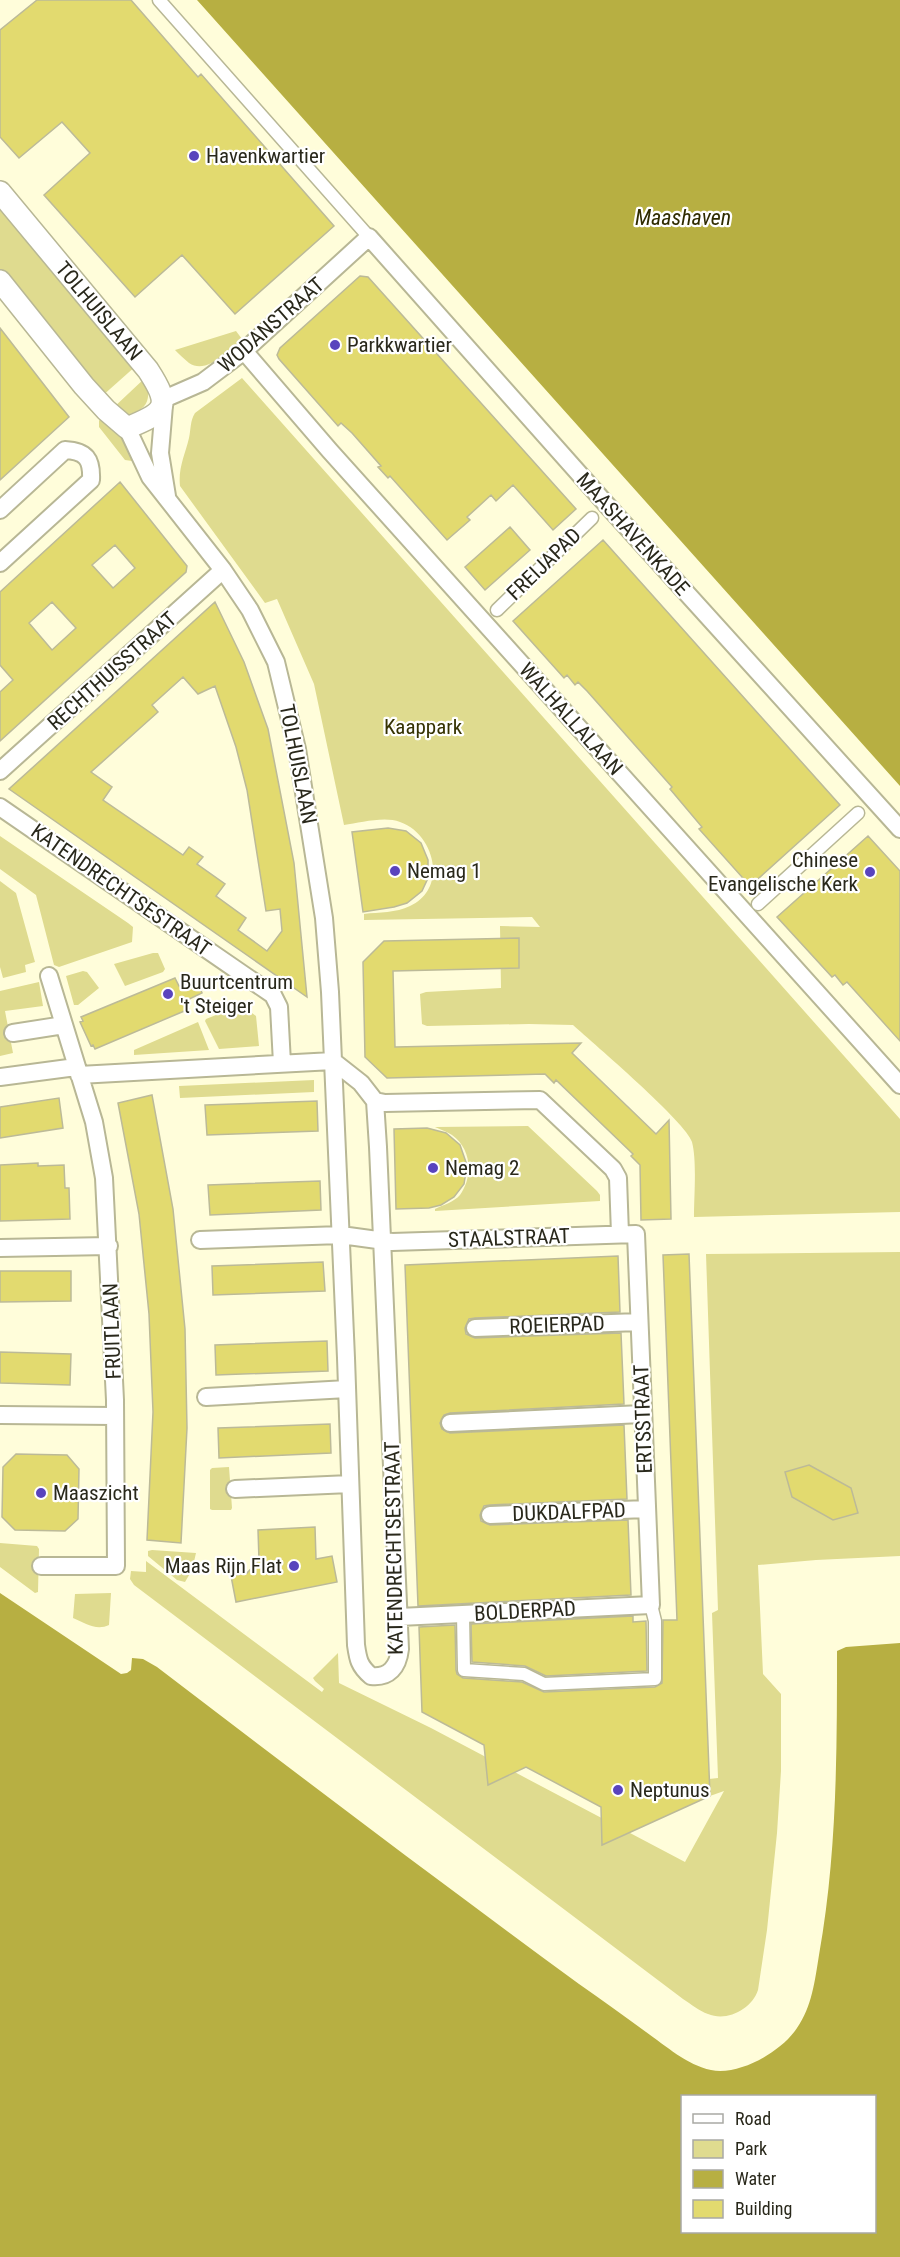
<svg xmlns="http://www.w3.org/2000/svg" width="900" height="2257" font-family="'Roboto Condensed',sans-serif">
<rect width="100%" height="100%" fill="#fffdda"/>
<path fill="#dfdb8f" d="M0,198l137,167 -36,32 -101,-126z
M236,331l6,8c-13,11 -35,36 -53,24 -5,-4 -10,-9 -14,-13z
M145,378c6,20 5,31 -18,37l-15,-6z
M242,378l658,741v93l-206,5c0,-21 3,-56 -2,-75 -5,-19 -98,-98 -119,-117l-44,-1 -102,2 -5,-2 -2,-30 6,-2 75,-4 -1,-62 40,1 -8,-10 -168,3v-6c15,-2 32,-1 46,-8 38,-17 25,-72 -10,-84 -16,-6 -40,1 -56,3l-30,-141 -37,-85 -12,4 -85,-117c-2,-18 5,-31 9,-48 2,-9 1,-17 6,-25z
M101,417l19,14 15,28 -3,2 -7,-1 -26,-33v-6z
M0,836l128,87 5,4 -1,15 -73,25 -5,-2 -18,-70 -36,-26z
M0,881l16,12 19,69 -10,3 1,7 -23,6 -3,-11z
M153,953h5l7,16 -2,3 -38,14 -11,-22z
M83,971l4,1 12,16 -21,17h-4l-8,-29z
M39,982l4,24 -38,5 8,42 -13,3v-65z
M241,1005l15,11 3,30 -40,3 -14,-28 1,-2z
M198,1022l11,28 -75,5v-5z
M314,1080v12l-134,6 -1,-12z
M528,1126l69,65 3,4v6l-165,10v-2c8,-4 19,-7 25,-14 13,-18 12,-46 -8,-60 -4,-3 -11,-5 -17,-8z
M900,1252v304l-84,4 -58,5 5,109 18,20v77l-4,62 -10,97 -9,60c-6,19 -31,32 -50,24 -9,-3 -17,-10 -25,-15l-549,-414 -4,-6 1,-8 15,1v-11l176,131 2,-3 -9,-8 -2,-3 25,-25 1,30 92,45 254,134 39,-71 -14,5 -1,-17 9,-1 -6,-165 6,-3 -12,-356z
M229,1467l3,41 -1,2h-19l-2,-1v-39l2,-2z
M0,1543l37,3 2,3 -1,43 -3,1 -35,-26z
M152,1550l44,3 -4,17 -7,12 -8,-2 -29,-24v-5z
M111,1593l-2,32c-13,6 -24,-2 -36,-7l2,-24z"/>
<path fill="#b7af42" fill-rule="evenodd" d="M197,0h703v786z
M0,1593l121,81 6,-1 4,-3 1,-12 11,1 14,8c140,107 280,213 422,317 23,16 45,32 67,48 20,14 41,33 65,38 29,6 71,-19 86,-42 15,-21 18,-48 22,-73 18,-101 18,-202 18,-304l9,-4 54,-4v614h-900zM874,2096v136h-192v-136z"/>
<path fill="#e2da6f" stroke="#bcba98" stroke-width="1.5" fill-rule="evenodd" d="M37,0h94l67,77 3,-3 133,152 -99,88 -53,-59 -47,42 -91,-102 46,-42 -28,-31 -43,36 -19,-21v-107z
M360,276l8,1 208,232 -23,21 -40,-45 -17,16 -5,-6 -24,22 3,3 -23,20 -57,-64 -2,2 -10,-11 3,-1 -29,-33 -11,-10 -3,3 -59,-67 -2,-4 3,-7z
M0,328l69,89 -69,63z
M120,482l67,84 -1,6 -186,169v-49l13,-12 -13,-15v-73zM115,545l20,23 -22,20 -21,-23zM52,602l24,26 -24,22 -23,-27z
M510,527l20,23 -45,40 -20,-23z
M603,540l237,265 -90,81 -51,-57 3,-2 -32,-38 2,-2 -85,-96 -9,-9 -3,3 -8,-10 -3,3 -51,-57z
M215,602l29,60 24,67 26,134 13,134 -298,-208zM183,677l15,17 17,-8 21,61 11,43 19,121 14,-2 2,22 -15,20 -29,-21 8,-12 -30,-22 9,-12 -28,-20 6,-7 -14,-10 -6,8 -80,-55 9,-13 -21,-15 67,-60 -6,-7z
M388,828l18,3 15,12 7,17v18l-6,13 -15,12 -13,4 -31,5 -11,-80z
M868,836l32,35v170l-53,-59 -4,3 -8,-10 -3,2 -55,-60z
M519,938v30l-126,3 2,76 186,-4 -9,10 84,81 13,-14 2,99 -30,1 -1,-55 -9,-9 2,-2 -77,-74 -2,3 -9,-9 -158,4 -22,-21 -2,-95 21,-21z
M175,978l4,8 17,-7 6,14 -17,8 4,8 -94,40 -2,-4 -2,1 -11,-24 3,-1 -2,-4z
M152,1095l21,114 12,120 2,99 -6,115 -34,-3 6,-128 -4,-98 -10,-100 -21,-111z
M59,1098l4,30 -63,10v-31z
M317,1101l1,30 -111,4 -2,-30z
M427,1128l19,5 14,12 7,20 -3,19 -10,13 -13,8 -12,3 -33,1 -2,-80z
M38,1163v3l26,-1 1,23h4l1,31 -70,2v-56z
M320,1181l1,29 -111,5 -2,-30z
M689,1254l21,542 -108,49 -1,-38 -75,-40 -38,18 -4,-40 -62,-33 -3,-85 36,-2 1,45 1,4 6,4 59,4 22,10 111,-5 7,-4 1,-63h14l-14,-365z
M618,1256l2,56 -145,6 -6,1 -4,9 1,6 9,4 146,-5 3,71 -174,9 -6,2 -4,8 2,6 8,4 174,-8 3,74 -137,6 -6,1 -4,9 1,6 9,4 138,-5 3,75 -213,11 -13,-341z
M323,1262l2,29 -112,4 -1,-29z
M0,1271h71v30l-71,1z
M327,1341l1,30 -112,4 -1,-30z
M0,1352l71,2 -1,31 -70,-2z
M330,1424l1,29 -112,5 -1,-30z
M16,1454l51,1 12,14 -1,50 -13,12 -50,-1 -13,-13 1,-50z
M809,1465l42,23 7,25 -25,7 -41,-23 -7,-25z
M315,1527l1,32 16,-3 5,26 -101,20 -5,-26 16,-3 12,-13 -1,-30z
M633,1616v6l13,-1 1,50 -101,5 -21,-10 -53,-4 -1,-38z"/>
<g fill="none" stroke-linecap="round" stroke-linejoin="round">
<defs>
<path id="pedestrian" d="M159,0l210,237
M497,610l95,-92
M758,904l100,-91
M463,1614l1,56 60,4 20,10 111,-5v-58l-4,-16"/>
<path id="minor" d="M244,351l86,100 570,634
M164,399l39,-17 41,-31 125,-114 237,267 294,325
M164,405l-4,48 7,43
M0,510l65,-60c21,1 27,9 26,30l-91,83
M0,771l223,-201
M0,807l273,188 6,12 3,56
M13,1033l51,-8
M79,1075l254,-14 28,22 14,18 3,46 22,502c-2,18 -11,29 -29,27 -12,-10 -13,-17 -15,-31l-10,-287 -16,-366 -6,-74 -27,-169 -21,-87 -26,-52 -27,-40 -73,-93 -23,-49
M0,1077l76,-10
M375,1101l10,2 155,-3 73,69 5,9 2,56
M200,1240l141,-5 51,7 244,-8 15,371 -252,12
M0,1248l109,-2
M475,1328l164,-6
M206,1397l141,-8
M0,1415l114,1
M450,1423l192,-9
M235,1489l115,-5
M490,1515l157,-6
M41,1566h75l-1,-166 -11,-222 -10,-56 -45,-146"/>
<path id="tertiary" d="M0,192l148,178c24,37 18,42 -21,58l-21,-18 -22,-24 -84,-105"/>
</defs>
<use href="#pedestrian" stroke="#b8b795" stroke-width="15"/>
<use href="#minor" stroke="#b8b795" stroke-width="20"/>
<use href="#tertiary" stroke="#b8b795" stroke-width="24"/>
<use href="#pedestrian" stroke="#fff" stroke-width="12"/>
<use href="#minor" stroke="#fff" stroke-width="16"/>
<use href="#tertiary" stroke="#fff" stroke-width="21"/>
</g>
<g fill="#5944bd" stroke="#fff" stroke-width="2">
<circle cx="194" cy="156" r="6"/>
<circle cx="335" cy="345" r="6"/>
<circle cx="395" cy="871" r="6"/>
<circle cx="870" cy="872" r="6"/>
<circle cx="168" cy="994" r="6"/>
<circle cx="433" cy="1168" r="6"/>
<circle cx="41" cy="1493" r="6"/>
<circle cx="294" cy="1566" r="6"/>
<circle cx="618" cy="1790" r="6"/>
</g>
<g text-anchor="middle" stroke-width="4.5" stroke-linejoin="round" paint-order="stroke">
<g font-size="21" fill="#29281b" stroke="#fff" text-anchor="start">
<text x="206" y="163">Havenkwartier</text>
<text x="347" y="352">Parkkwartier</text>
<text x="858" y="867" text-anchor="end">Chinese<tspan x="858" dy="24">Evangelische Kerk</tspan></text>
<text x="407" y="878">Nemag 1</text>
<text x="180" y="989">Buurtcentrum<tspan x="180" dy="24">'t Steiger</tspan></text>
<text x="445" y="1175">Nemag 2</text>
<text x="53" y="1500">Maaszicht</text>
<text x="282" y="1573" text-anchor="end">Maas Rijn Flat</text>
<text x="630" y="1797">Neptunus</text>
</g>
<g font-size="21" fill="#29281b" stroke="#fff">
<text transform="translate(99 311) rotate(50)" y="7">TOLHUISLAAN</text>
<text transform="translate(271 325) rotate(-41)" y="7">WODANSTRAAT</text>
<text transform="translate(633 534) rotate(48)" y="7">MAASHAVENKADE</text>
<text transform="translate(544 564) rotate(-44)" y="7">FREIJAPAD</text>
<text transform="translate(112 671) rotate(-42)" y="7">RECHTHUISSTRAAT</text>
<text transform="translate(571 719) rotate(48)" y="7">WALHALLALAAN</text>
<text transform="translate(298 764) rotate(79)" y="7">TOLHUISLAAN</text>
<text transform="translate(121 890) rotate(35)" y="7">KATENDRECHTSESTRAAT</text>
<text transform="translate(509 1238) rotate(-2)" y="7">STAALSTRAAT</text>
<text transform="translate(557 1325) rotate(-2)" y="7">ROEIERPAD</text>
<text transform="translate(112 1331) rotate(-92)" y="7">FRUITLAAN</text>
<text transform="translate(643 1419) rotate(-92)" y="7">ERTSSTRAAT</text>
<text transform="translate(569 1512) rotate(-2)" y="7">DUKDALFPAD</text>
<text transform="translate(394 1548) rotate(-91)" y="7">KATENDRECHTSESTRAAT</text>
<text transform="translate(525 1611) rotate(-3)" y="7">BOLDERPAD</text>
</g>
<g font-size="21" fill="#363303" stroke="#fff">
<text x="423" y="734">Kaappark</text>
</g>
<g font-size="22" font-style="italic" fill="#2f2b00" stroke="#fff">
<text x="683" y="225">Maashaven</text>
</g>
</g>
<rect x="681" y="2095" width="195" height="138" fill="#ffffff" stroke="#a9a9a4" stroke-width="1.5"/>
<rect x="693" y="2114" width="30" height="9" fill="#ffffff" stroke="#a9a9a4" stroke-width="1.5"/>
<text x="735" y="2125" font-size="18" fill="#29281b">Road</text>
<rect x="693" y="2140" width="30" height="18" fill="#dfdb8f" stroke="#a9a9a4" stroke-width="1.5"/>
<text x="735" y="2155" font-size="18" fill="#29281b">Park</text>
<rect x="693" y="2170" width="30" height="18" fill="#b7af42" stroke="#a9a9a4" stroke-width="1.5"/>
<text x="735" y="2185" font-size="18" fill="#29281b">Water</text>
<rect x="693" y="2200" width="30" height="18" fill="#e2da6f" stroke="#a9a9a4" stroke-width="1.5"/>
<text x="735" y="2215" font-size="18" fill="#29281b">Building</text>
</svg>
